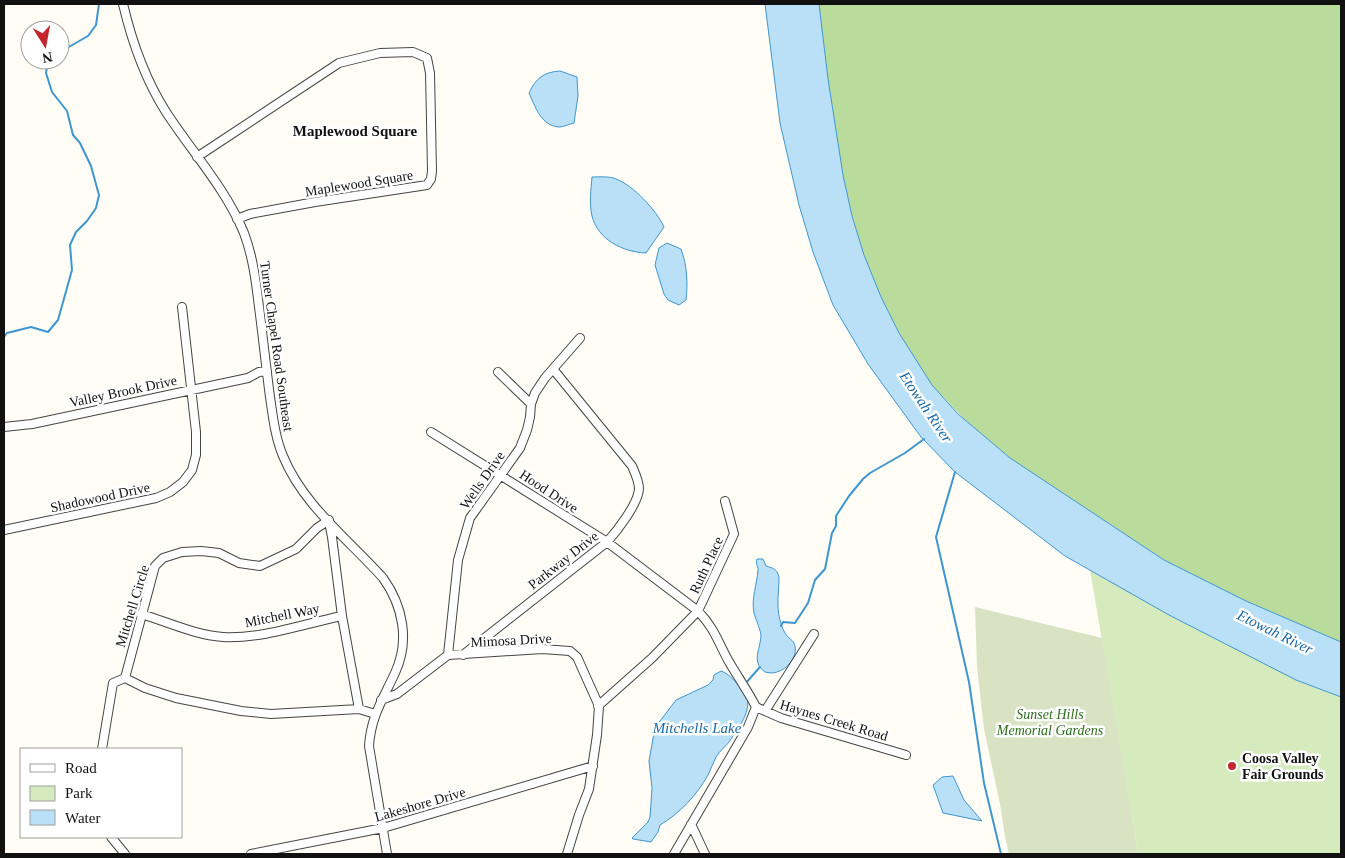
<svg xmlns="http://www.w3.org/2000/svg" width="1345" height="858" font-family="Georgia,serif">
<rect width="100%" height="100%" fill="#fffdf5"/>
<path fill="#d5ebbd" d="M1087,552l254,126v176h-203z"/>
<path fill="#b9dc9c" d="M819,4h522v638l-95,-41 -82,-41 -154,-102 -46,-39 -32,-34 -33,-52 -18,-36 -17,-42 -12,-39 -9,-41 -15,-96z"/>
<path fill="#d9e3c4" d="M975,607l127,31 36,216h-129l-4,-17 -5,-33 -16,-75 -7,-62z"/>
<path fill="#b9e0f7" stroke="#3f96cf" d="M765,4h54l9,75 15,96 9,41 12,39 17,42 18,36 33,52 26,29 52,44 154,102 82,41 95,41v55l-45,-17 -127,-65 -104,-59 -110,-84 -34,-35 -53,-73 -35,-59 -20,-53 -14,-47 -19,-82z
M560,71l17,6 1,19 -4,27c-4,1 -11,4 -15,4 -18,-1 -24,-21 -30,-34 7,-15 15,-21 31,-22z
M592,177c7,0 18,-1 24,2 17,6 41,32 48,48l-18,26c-23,-1 -48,-13 -54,-37 -3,-13 -1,-26 0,-39z
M667,243l14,6c6,16 7,34 5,51l-7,5 -11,-5 -4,-6 -9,-29 4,-17z
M757,559h6l3,7c7,2 11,3 13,11 0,14 -3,29 1,43 1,5 4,13 8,17 3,3 6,4 7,9 3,15 -15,31 -30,26 -14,-10 -5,-22 -4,-36 0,-5 -5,-16 -7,-23 -3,-15 3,-28 4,-43 0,-5 -3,-6 -1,-11z
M721,671c7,2 12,9 18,14 19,17 3,38 -8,54 -4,7 -11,11 -15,18 -3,6 -5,12 -8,18 -11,20 -29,39 -48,50l-2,7 -7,10 -18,-3 -1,-1 16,-16 2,-5 2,-29 -3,-27 5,-28 3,-8 19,-25 32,-15 5,-5 1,-5z
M953,776l11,24 18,21 -39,-8 -10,-28 9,-8z"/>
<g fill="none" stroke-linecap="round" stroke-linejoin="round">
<path stroke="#3f96cf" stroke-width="2" d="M60,52l28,-16 8,-11 3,-21
M4,337l3,-4 24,-6 17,5 10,-12 14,-50 -2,-25 6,-13 11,-11 9,-13 3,-13 -8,-29 -11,-23 -7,-8 -6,-24 -15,-19 -6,-19 2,-13h2
M955,472l-19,65 33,145 15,101 17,71
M781,626l2,-4 12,1 13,-20 7,-23 10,-11 7,-36 4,-7v-10l13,-20 14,-17 7,-6 35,-20 19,-14
M745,684l15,-17"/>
<defs>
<path id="minor" d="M123,4c9,38 22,75 43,108 26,40 60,77 78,121 9,24 12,49 15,74 4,30 7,60 11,90 3,20 5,40 13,59 20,49 65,83 100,122 20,28 27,63 12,95 -12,26 -24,43 -26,73l18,108
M197,157l142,-94 41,-10 33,-1 14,6 3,15 2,98 -1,8 -4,6 -112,17 -65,12 -13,5
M498,372l33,32
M4,427l28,-3 216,-46 11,-6 8,-1
M431,432l176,110 91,69c17,18 19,29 30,49 9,16 20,31 28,47
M329,522l3,15 10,79 17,93
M4,530l152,-32 14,-6 13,-10 9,-12 4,-15v-23l-14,-125
M141,614c27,8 54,21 82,23 40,2 80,-13 119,-21
M448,655l10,-95 12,-42 50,-70 7,-18 3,-13 1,-13 4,-11 10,-15 35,-40
M448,655l94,-6 28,2 7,6 22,49 -2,29 -8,54 -10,26 -12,39
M463,655l144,-113c10,-11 31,-38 32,-53 0,-8 -4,-16 -7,-23l-79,-97
M125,678l30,-112 8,-8 19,-6 19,-1 18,2 20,10 21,3 36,-17 21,-21 12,-8
M125,678l20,10 31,10 65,13 30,3 88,-5 16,5
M381,700l16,-6 51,-39
M598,706l54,-48 46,-47 36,-77 -9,-33
M756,707l25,11 125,37
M765,711l49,-77
M102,749l11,-66 12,-5
M691,824l14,30
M111,837l14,17
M251,854l132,-26 210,-62
M674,854l74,-127 8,-20"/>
</defs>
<use href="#minor" stroke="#444" stroke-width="10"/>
<use href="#minor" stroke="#fff" stroke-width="8"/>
</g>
<circle fill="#c4262e" stroke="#fff" stroke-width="2" cx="1232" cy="766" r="5"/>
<g text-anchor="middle" stroke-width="5" stroke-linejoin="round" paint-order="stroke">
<g font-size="14" fill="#111" stroke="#fff">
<text transform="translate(359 183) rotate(-9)" y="5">Maplewood Square</text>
<text transform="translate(277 346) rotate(82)" y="5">Turner Chapel Road Southeast</text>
<text transform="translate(123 391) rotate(-12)" y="5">Valley Brook Drive</text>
<text transform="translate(482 480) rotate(-55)" y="5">Wells Drive</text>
<text transform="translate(549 491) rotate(33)" y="5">Hood Drive</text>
<text transform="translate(100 497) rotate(-12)" y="5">Shadowood Drive</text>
<text transform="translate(563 560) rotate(-38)" y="5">Parkway Drive</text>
<text transform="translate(706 565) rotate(-65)" y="5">Ruth Place</text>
<text transform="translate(132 606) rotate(-73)" y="5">Mitchell Circle</text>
<text transform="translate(282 615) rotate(-11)" y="5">Mitchell Way</text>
<text transform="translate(511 640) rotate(-3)" y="5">Mimosa Drive</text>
<text transform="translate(834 720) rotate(17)" y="5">Haynes Creek Road</text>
<text transform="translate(420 804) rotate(-16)" y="5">Lakeshore Drive</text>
</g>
<g font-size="14" font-style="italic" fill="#2f6b1f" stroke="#fff">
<text x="1050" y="719">Sunset Hills<tspan x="1050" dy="16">Memorial Gardens</tspan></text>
</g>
<g font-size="14" font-weight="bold" fill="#111" stroke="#fff" text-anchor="start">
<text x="1242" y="763">Coosa Valley<tspan x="1242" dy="16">Fair Grounds</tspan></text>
</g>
<g font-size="15" font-weight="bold" fill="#111" stroke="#fff">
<text x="355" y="136">Maplewood Square</text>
</g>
<g font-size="15" font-style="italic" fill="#1768a6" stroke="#fff">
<text transform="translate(926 407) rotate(56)" y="5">Etowah River</text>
<text transform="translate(1275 632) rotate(26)" y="5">Etowah River</text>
<text x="697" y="733">Mitchells Lake</text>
</g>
</g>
<rect width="1345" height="858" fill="none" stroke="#111111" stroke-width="10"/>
<rect x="20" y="748" width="162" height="90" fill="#ffffff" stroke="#a0a0a0"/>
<rect x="30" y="764" width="25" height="8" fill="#ffffff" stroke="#a0a0a0"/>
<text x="65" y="773" font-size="15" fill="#111111">Road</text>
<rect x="30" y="786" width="25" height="15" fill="#d5ebbd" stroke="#a0a0a0"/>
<text x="65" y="798" font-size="15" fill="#111111">Park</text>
<rect x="30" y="810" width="25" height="15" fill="#b9e0f7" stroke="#a0a0a0"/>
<text x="65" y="823" font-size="15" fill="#111111">Water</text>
<g transform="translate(45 45) rotate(169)"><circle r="24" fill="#ffffff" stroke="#a0a0a0"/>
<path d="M0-4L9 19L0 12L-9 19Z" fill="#c4262e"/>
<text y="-8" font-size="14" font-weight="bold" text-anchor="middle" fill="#111111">N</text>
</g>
</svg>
